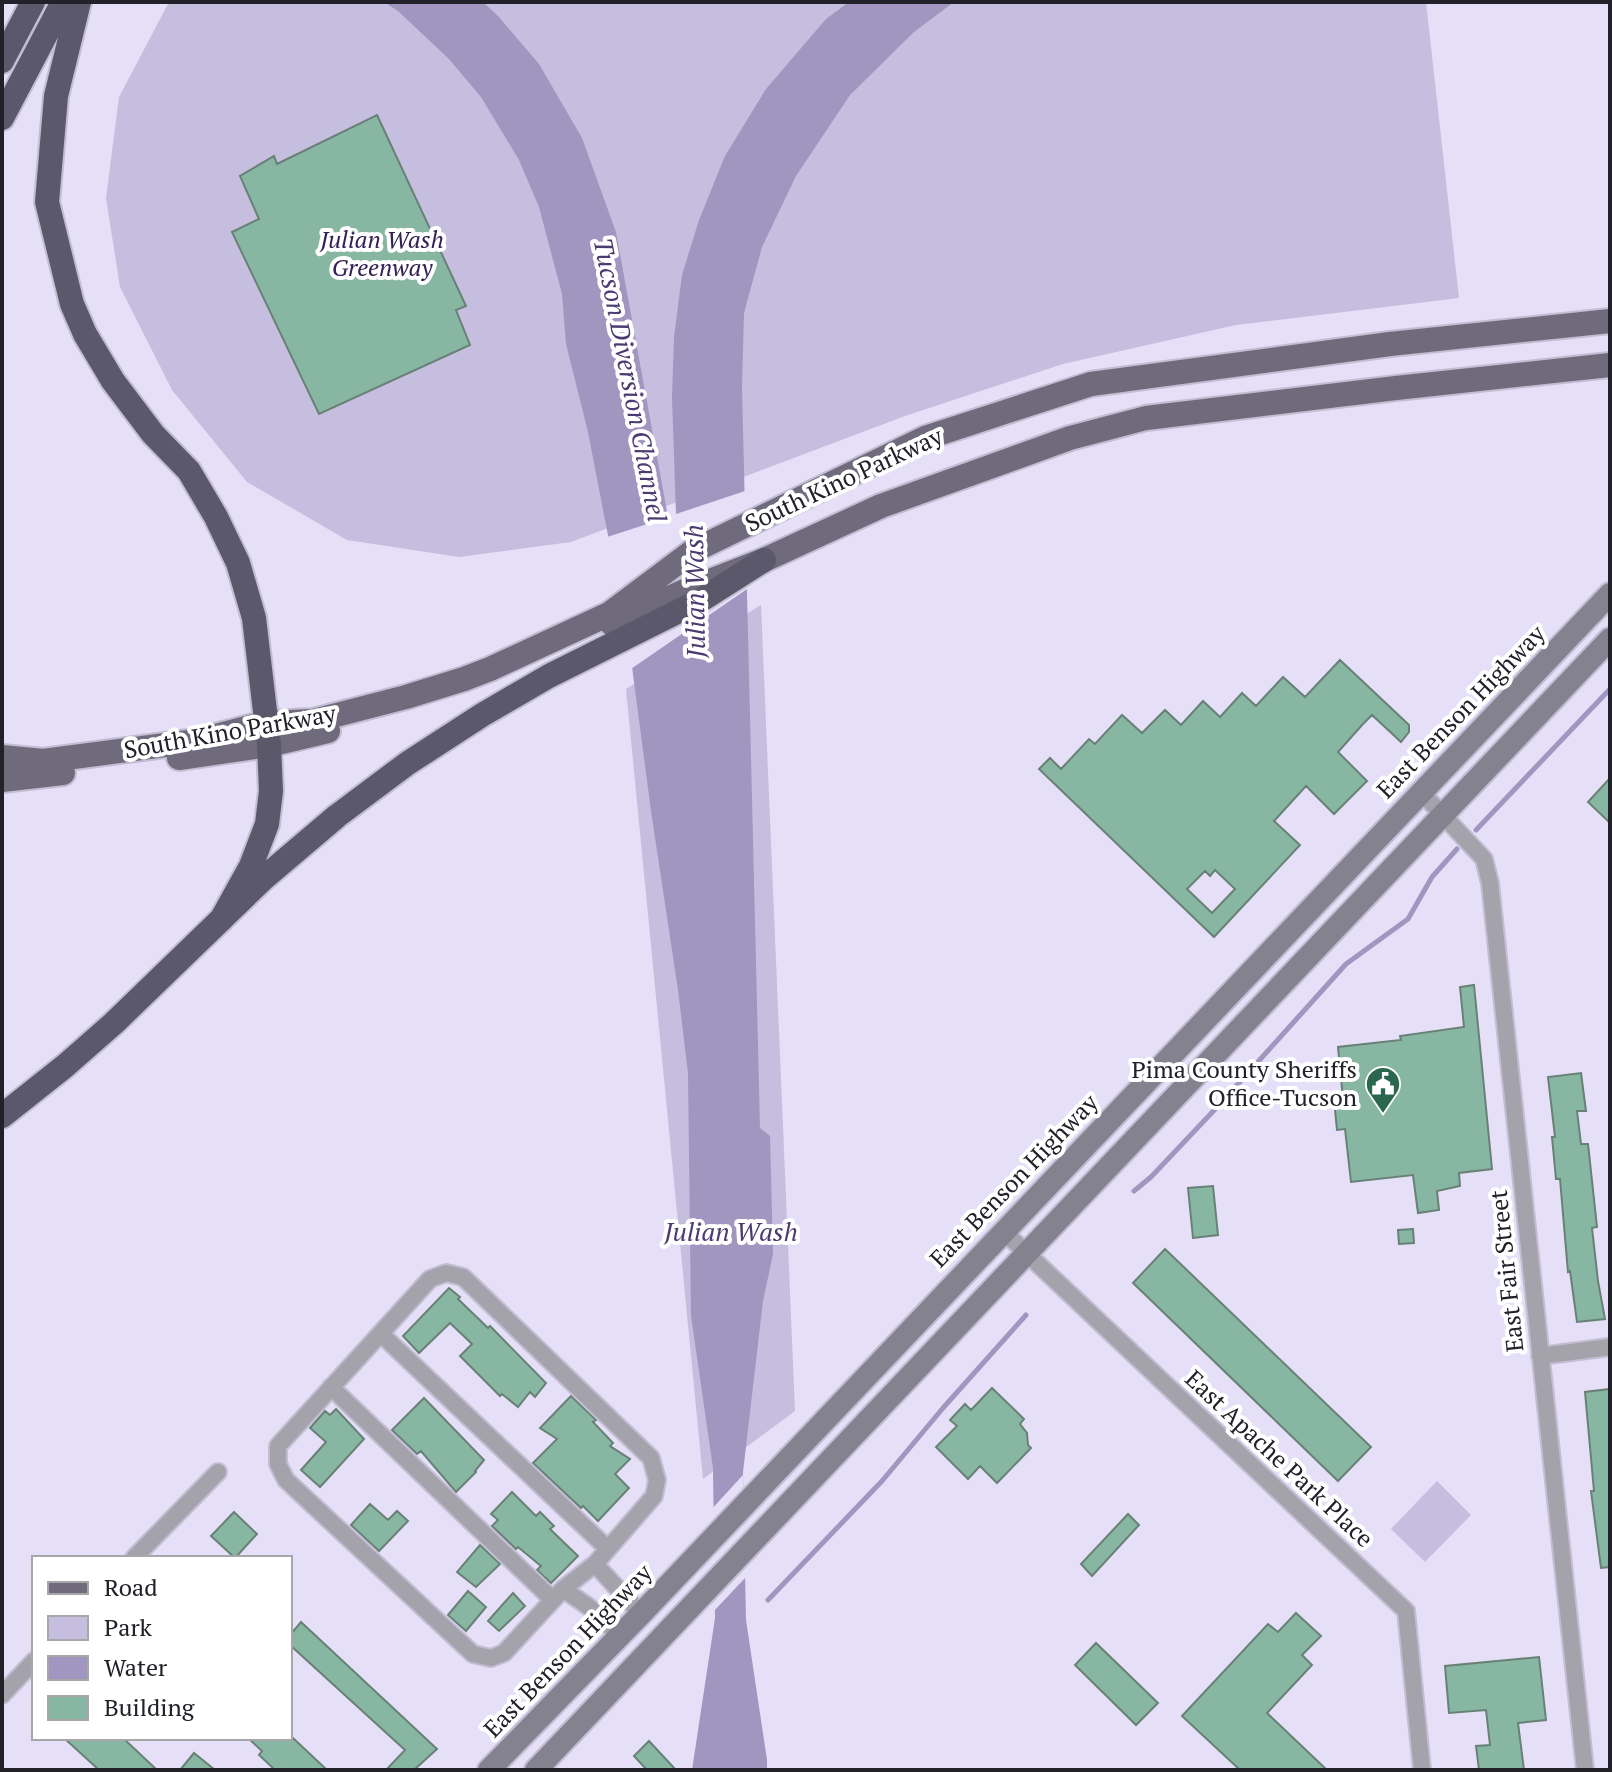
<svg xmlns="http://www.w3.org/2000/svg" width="1612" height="1772" font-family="'PT Serif',serif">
<rect width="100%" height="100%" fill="#e5e0f7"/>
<path fill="#c5bedf" d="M169,2h1257l33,296 -223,27 -173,39 -158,52 -334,126 -112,15 -112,-17 -100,-58 -75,-92 -52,-103 -14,-89 13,-101z
M761,605l34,806 -92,68 -77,-790z
M1437,1481l34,34 -46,47 -34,-33z"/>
<path fill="#a096bf" d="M384,2h99l15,14 41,48 43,74 34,94 62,340 -6,-175 2,-60 8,-62 17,-55 26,-64 41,-67 60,-70 23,-17h105l-40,30 -64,63 -54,81 -34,71 -18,66 -2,74 18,741 10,8 3,118 -10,47 -20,171 3,148 21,140v10h-75l23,-152 -2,-150 -22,-152 -3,-243 -10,-83 -27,-179 -22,-167 -41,-212 -22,-88 -4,-50 -23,-87 -20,-47 -38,-63 -32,-38 -51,-48z"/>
<path fill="#e5e0f7" d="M748,490l2,97 -122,84 -24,-133 68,-22 2,7 -1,-8z
M743,1475l3,102 -33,35 -4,-100z"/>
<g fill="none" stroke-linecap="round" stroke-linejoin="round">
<path stroke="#a096bf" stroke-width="5" d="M1476,830l134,-141
M1134,1191l17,-14 69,-73 126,-140 62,-45 24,-42 25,-28
M768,1600l114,-119 61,-73 83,-93"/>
</g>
<path fill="#87b7a3" stroke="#698076" stroke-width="2" fill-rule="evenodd" d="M377,115l89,191 -10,4 14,35 -151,69 -87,-182 27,-13 -19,-43 34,-20 3,8z
M1340,660l69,65v7l-8,10 -29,-27 -9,9 -25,28 29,29 -33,33 -28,-28 -32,35 26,24 -86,92 -175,-168 11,-11 11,11 28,-30 6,5 27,-29 20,18 23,-23 16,15 22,-24 17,16 22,-24 14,13 27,-29 22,20zM1215,870l20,19 -23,24 -25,-24 18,-18 5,5z
M1610,778v45l-22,-21z
M1474,985l18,184 -33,4 1,13 -23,5 2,19 -21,3 -5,-38 -62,7 -6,-53 -8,1 -3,-30 9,-1 -5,-52 63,-7 -1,-4 64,-9 -4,-40z
M1581,1073l5,38h-9l4,33h7l9,83 -5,1 6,53 7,38 -28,3 -7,-51 -2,1 -8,-93h-4l-4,-42h3l-7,-60z
M1213,1186l5,49 -25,3 -5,-50z
M1413,1229l1,14 -15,1 -1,-14z
M1165,1249l206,198 -33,34 -205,-198z
M449,1288l11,9 -2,2 30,29 2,-2 56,57 -11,14 -5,-5 -12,15 -16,-13 -2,2 -40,-40 12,-12 -22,-21 -31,30 -16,-17z
M992,1388l32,31 -4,5 7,9 1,12 3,3 -34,35 -17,-17 -12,13 -32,-32 21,-21 -7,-6 15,-16 6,6z
M1610,1389v178l-9,1 -10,-77h3l-9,-99z
M571,1396l25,24 -3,2 20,21 -3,3 20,13 -15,15 14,14 -31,33 -15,-15 -2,2 -48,-45 24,-24 -17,-11z
M424,1398l60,62 -9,11 1,1 -20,20 -35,-41 -4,3 -25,-24z
M336,1409l28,30 -44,48 -19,-17 25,-28 -16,-14 15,-17 5,4z
M512,1492l24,24 4,-4 14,14 -4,3 28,27 -27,27 -14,-13 4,-4 -23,-19 -2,2 -24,-23 6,-6 -7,-6z
M370,1504l18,16 9,-9 11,10 -29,30 -28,-26z
M234,1512l23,22 -22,24 -24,-22z
M1128,1514l11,11 -47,51 -11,-12z
M480,1545l20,19 -24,23 -19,-15z
M468,1591l18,16 -20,24 -18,-16z
M513,1593l12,13 -26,25 -11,-10z
M1296,1613l25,23 -19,19 10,10 -45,48 60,57h-87l-58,-54 86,-92 10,8z
M301,1622l136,127 -23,21h-28l19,-20 -115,-105v-10z
M1096,1643l62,60 -22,22 -61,-60z
M1539,1657l7,63 -28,3 6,47h-45l-3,-24 14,-1 -4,-35 -37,3 -4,-47z
M64,1738h59l34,32h-58z
M248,1738h45l34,32h-52l-16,-15 3,-4z
M649,1741l27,29h-29l-13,-14z
M194,1753l5,4 16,13h-35z"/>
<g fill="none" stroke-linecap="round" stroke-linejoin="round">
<defs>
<path id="street" d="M1421,792l63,67 6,24 95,887
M1003,1231l403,380 16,159
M446,1273l17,4 188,181 6,22 -3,16 -59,68 -32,25 -59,64 -13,5 -18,-4 -187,-174 -8,-16v-18l152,-167z
M381,1334l227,215
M1540,1356l70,-9
M331,1387l222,213
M134,1558l84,-86
M595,1564l46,50
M563,1589l26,18 30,28
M2,1695l32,-34"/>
<path id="secondary" d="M489,1770l152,-156 969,-1020
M536,1770l1074,-1131"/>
<path id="primary" d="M612,624l75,-34 77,-30 117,-54 189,-68 76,-20 250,-30 214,-23
M2,757l41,4 153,-20 69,-18 48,-2 93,-24 58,-18 26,-10 119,-55 84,-63 232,-113 166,-54 299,-40 220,-23
M179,758l90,-13 59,-14
M2,780l61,-7"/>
<path id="highway" d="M79,2l-23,94 -9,106 25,102 13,30 28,47 40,53 36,37 27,46 22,46 16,55 15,127 2,46 -4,33 -16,42 -30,54
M2,61l31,-59
M2,118l61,-116
M2,1116l63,-50 49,-43 150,-145 73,-62 71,-53 74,-48 67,-39 152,-76 63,-40"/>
</defs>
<use href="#street" stroke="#c2bdd2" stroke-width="20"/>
<use href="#secondary" stroke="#c2bdd2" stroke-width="26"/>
<use href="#primary" stroke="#c2bdd2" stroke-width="28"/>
<use href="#highway" stroke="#c2bdd2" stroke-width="28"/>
<use href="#street" stroke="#a4a2ab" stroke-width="16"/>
<use href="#secondary" stroke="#858290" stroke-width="22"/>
<use href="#primary" stroke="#6f6b7c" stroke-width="24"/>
<use href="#highway" stroke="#5c586b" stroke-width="24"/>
</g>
<defs>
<symbol id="civic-pin" viewBox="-11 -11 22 30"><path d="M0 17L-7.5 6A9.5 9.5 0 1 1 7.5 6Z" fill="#2b6650" stroke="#fff"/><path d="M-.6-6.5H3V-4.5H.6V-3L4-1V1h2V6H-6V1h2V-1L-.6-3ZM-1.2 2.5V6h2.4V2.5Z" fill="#fff"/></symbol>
</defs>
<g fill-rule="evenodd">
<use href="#civic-pin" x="1363" y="1064" width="40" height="54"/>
</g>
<g text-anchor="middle" stroke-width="8" stroke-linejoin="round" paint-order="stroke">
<g font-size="24" font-style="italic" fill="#322154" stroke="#fff">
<text x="382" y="248">Julian Wash<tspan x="382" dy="28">Greenway</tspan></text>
</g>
<g font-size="24" fill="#222028" stroke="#fff">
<text transform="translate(844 480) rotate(-25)" y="8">South Kino Parkway</text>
<text transform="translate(1461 712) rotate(-46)" y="8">East Benson Highway</text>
<text transform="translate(230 732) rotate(-10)" y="8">South Kino Parkway</text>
<text transform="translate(1014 1181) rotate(-46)" y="8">East Benson Highway</text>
<text transform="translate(1507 1271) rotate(-96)" y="8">East Fair Street</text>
<text transform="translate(1279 1459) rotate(43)" y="8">East Apache Park Place</text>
<text transform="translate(568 1651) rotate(-46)" y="8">East Benson Highway</text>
</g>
<g font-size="24" fill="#222028" stroke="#fff" text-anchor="end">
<text x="1357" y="1078">Pima County Sheriffs<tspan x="1357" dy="28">Office-Tucson</tspan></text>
</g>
<g font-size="26" font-style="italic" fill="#4a3b70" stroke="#fff">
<text transform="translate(630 380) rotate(79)" y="9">Tucson Diversion Channel</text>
<text transform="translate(695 591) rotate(-91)" y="9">Julian Wash</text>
<text x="731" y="1241">Julian Wash</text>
</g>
</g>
<rect width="1612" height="1772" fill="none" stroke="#222028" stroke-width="8"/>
<rect x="32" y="1556" width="260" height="184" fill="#ffffff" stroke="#a7a6a9" stroke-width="2"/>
<rect x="48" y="1582" width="40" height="12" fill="#6f6b7c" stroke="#a7a6a9" stroke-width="2"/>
<text x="104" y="1596" font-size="24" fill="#222028">Road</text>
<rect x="48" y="1616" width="40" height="24" fill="#c5bedf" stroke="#a7a6a9" stroke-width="2"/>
<text x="104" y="1636" font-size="24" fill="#222028">Park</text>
<rect x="48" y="1656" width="40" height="24" fill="#a096bf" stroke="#a7a6a9" stroke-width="2"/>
<text x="104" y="1676" font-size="24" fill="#222028">Water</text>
<rect x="48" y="1696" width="40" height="24" fill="#87b7a3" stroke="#a7a6a9" stroke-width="2"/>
<text x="104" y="1716" font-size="24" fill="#222028">Building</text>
</svg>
